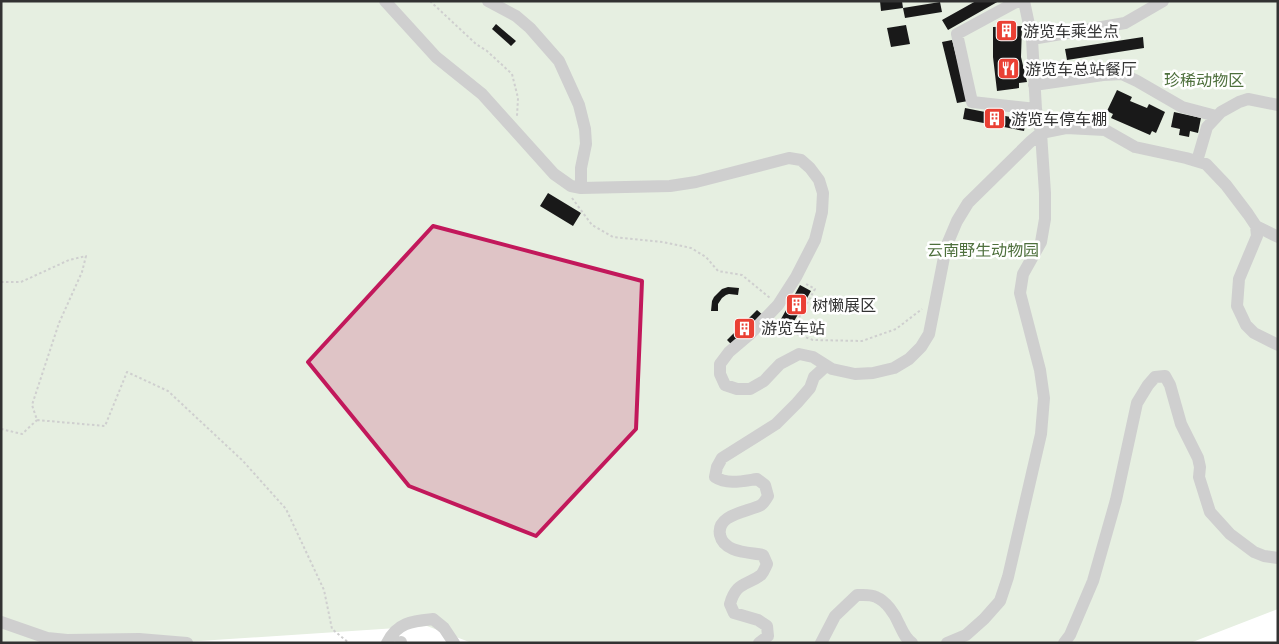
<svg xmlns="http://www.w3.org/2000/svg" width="1279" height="644" font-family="'Exo 2','Noto Sans SC',sans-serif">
<rect width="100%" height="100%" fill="#fff"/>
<path fill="#e6efe1" d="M1,1h1277v608l-88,34h-718l-45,-17 -258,17h-168z"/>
<path fill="#191919" d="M880,1h22l1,7 -22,3z
M976,1h23l-51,29 -6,-10z
M940,2l2,10 -37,6 -2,-10z
M496,24l20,17 -5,5 -19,-17z
M906,25l4,19 -19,3 -4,-19z
M1022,26l-1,31 6,25 -8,1v5l-22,3 -4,-34v-30z
M1143,37l1,11 -77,12 -2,-11z
M952,40l16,61 -11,2 -15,-61z
M1117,90l15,7 -2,4 17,7 2,-4 16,8 -9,21 -4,-2 -2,4 -39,-17 2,-4 -6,-3z
M965,108l61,12 -2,11 -61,-12z
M1174,112l27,6 -3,15 -8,-2 -1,6 -10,-2 1,-6 -9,-2z
M548,193l33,20 -8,13 -33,-20z
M800,285l11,6 -19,34 -11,-6z
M728,287l11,1 -1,7 -9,-1 -3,1 -4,3 -4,6v7h-7l1,-10 2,-4 8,-8z
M757,310l7,6 -30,31 -7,-7z"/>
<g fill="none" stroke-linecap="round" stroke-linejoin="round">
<path stroke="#cfcfcf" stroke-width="2" stroke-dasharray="2.5 2.5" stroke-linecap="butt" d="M430,1l46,43 11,7 25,23 6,24 -1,18
M572,198l20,27 21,12 50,5 28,6 15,9 12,14 24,4 28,23
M1,282h20l48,-22 17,-4 -4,16 -23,51 -27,82 5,15 68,6 22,-54 41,19 75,70 43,48 38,81 8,39 17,14
M778,319l15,9 22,-39 -9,-5
M775,324v2l38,14 49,1 34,-12 26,-20
M1,429l21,5 15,-14"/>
<path stroke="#cfcfcf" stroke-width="12" d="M385,1l51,56 46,37 72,80 17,12 10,2 89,-2 26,-4 93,-24 12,2 9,8 9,12 4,13 -1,19 -7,28 -19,37 -18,28 -29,30 -20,17 -9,12v10l5,11 12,4h13l14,-8 16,-17 19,-10 14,3 19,12 23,5 18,-1 21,-5 15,-9 12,-12 8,-13 17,-87 11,-26 11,-18 62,-61 11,-9 25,-5 39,2 30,17 51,11 20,6 20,21 22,29 8,12 1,10 -18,43 -2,27 9,19 8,8 24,12
M488,1l28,15 14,12 29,33 20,44 6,24 1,15 -5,24v20
M1018,1l-61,33 15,68 64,7
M1032,39l93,-16 38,-22
M1034,85l69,-10 19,-1 15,7 45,26 34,9
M1197,161l10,-34 14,-15 18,-10 9,-3 30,6
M1256,226l22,11
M1,622l46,16 20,2 72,-1 48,4
M401,642v1
M387,643c10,-21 26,-22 46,-24l11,9 10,15
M759,643l9,-7 -1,-10 -9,-6 -24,-7 -4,-9c6,-22 16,-18 31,-29 3,-3 4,-7 6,-11l-4,-9c-14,-3 -39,-2 -43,-20 -4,-21 28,-23 41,-30 3,-2 5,-6 7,-9l-3,-11 -8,-6c-14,2 -30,6 -42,-2l2,-10 5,-9 54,-34 21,-21 13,-15 4,-11 12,-11
M821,643l14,-27 22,-21c6,0 13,-1 19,2 10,4 19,17 23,27 4,8 6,14 13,19
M947,643l19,-8 18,-16 16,-18 8,-24 33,-143 3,-36 -4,-28 -20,-77 3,-19 18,-32 4,-23v-26l-4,-60 -5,-24 -4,-70 -8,-38
M1064,643l6,-8 23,-54 23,-81 21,-97 11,-18 7,-8 10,-1 5,9 11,39 17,34 2,9 -1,10 11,35 20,22 24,18 10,4 14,2"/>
</g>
<path fill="#c2185b" fill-opacity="0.2" stroke="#c2185b" stroke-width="4" stroke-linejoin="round" d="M433,226l209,55 -6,148 -100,107 -127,-50 -101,-124z"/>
<defs>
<symbol id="building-square" viewBox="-11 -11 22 22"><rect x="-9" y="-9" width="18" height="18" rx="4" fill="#ea4034" stroke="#fff"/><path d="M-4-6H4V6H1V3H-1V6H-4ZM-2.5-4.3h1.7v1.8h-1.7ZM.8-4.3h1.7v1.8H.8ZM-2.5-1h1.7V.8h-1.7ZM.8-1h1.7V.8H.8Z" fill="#fff"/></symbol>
<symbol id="restaurant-square" viewBox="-11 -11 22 22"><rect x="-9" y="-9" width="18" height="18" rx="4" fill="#ea4034" stroke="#fff"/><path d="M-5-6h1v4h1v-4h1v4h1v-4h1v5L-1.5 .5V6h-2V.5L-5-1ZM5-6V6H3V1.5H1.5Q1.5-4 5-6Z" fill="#fff"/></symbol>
</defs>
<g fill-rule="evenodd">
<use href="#building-square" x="994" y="18" width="25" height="25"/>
<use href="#restaurant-square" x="996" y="56" width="25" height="25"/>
<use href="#building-square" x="982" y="106" width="25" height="25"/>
<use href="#building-square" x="784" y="292" width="25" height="25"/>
<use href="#building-square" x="732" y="316" width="25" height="25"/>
</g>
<g text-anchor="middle" stroke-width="5" stroke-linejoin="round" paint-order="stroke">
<g font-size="16" fill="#323232" stroke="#fff" text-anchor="start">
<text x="1023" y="37">游览车乘坐点</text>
<text x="1025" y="75">游览车总站餐厅</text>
<text x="1011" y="125">游览车停车棚</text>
<text x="812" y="311">树懒展区</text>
<text x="761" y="334">游览车站</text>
</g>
<g font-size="16" fill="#4e703d" stroke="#fff">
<text x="1204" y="86">珍稀动物区</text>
<text x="983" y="256">云南野生动物园</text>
</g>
</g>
<rect width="1279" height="644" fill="none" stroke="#323232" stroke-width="5"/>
</svg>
